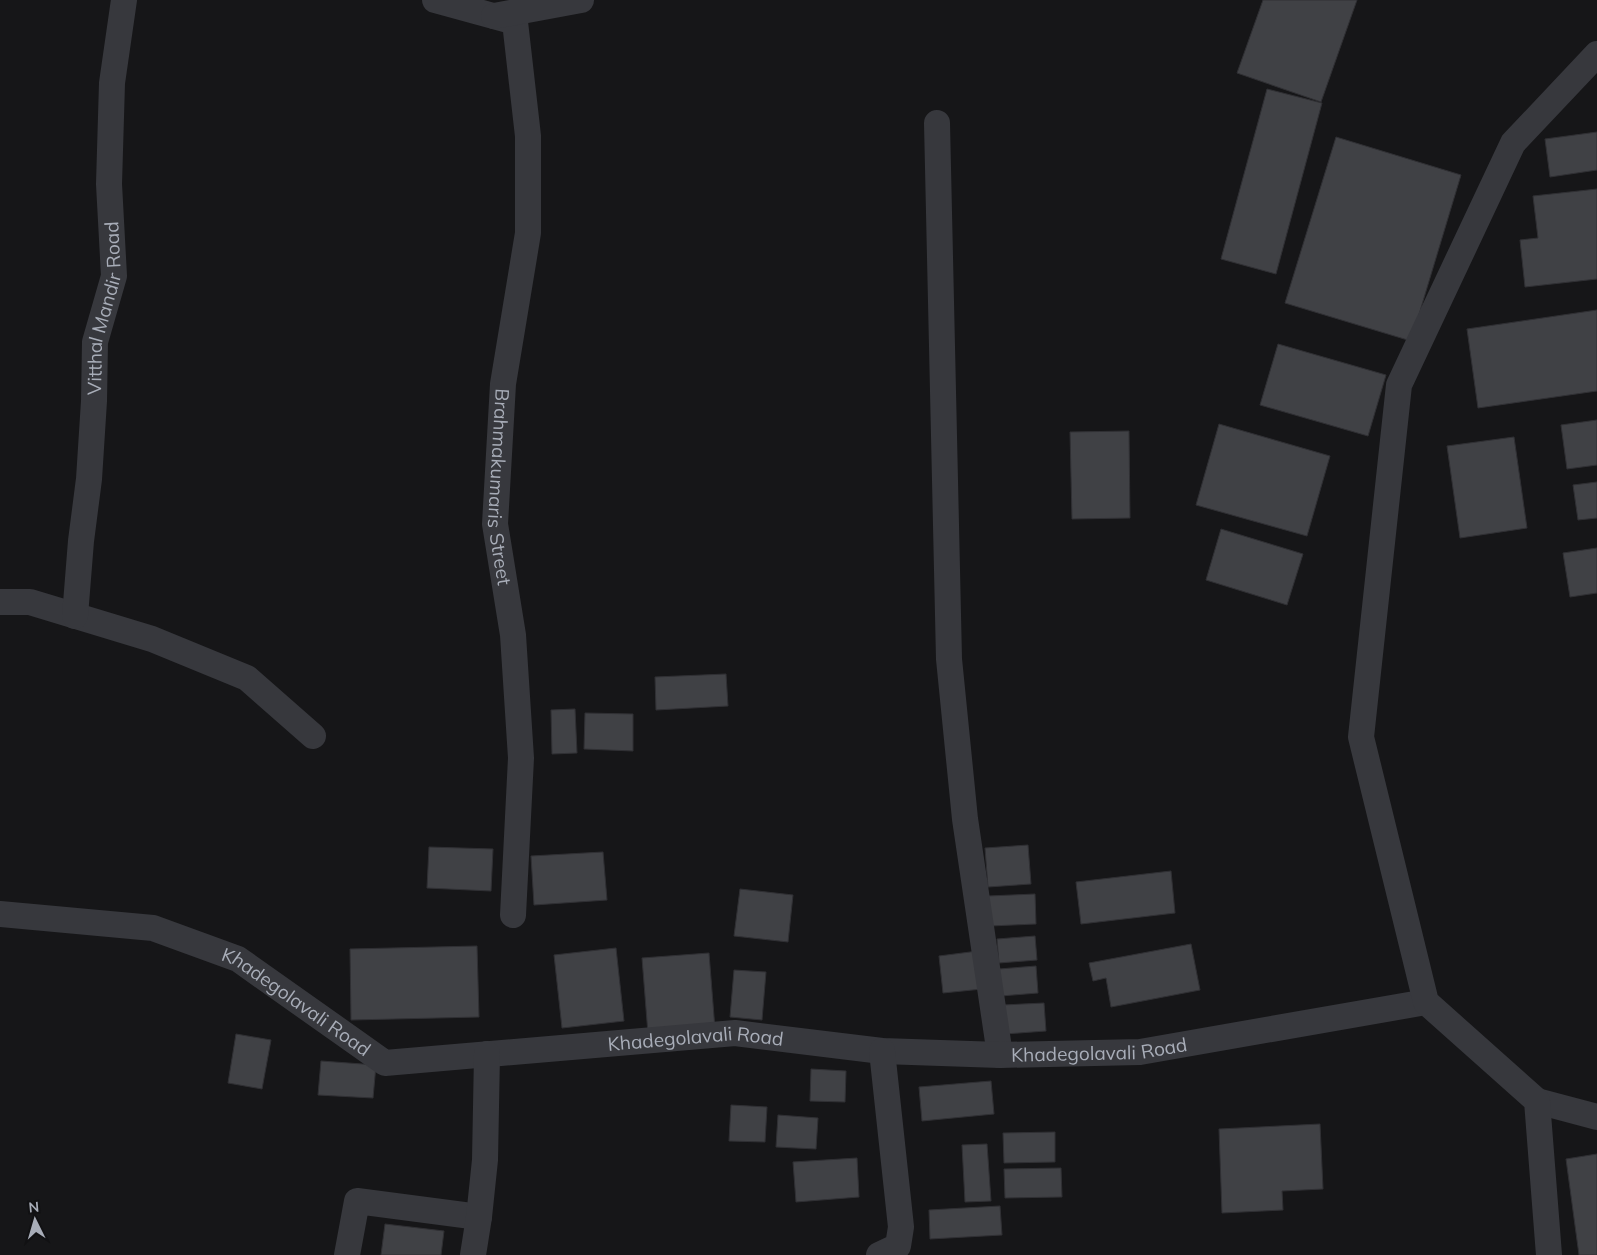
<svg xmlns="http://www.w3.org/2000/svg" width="1597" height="1255" font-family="Mulish,sans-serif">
<rect width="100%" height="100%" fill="#161618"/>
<path fill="#404145" stroke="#303034" d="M1263,0h94l-36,102 -84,-29z
M1267,89l55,14 -46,171 -55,-15z
M1597,132v38l-47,7 -5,-38z
M1336,137l125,38 -50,166 -126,-38z
M1597,189v90l-72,8 -5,-47 18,-2 -5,-42z
M1597,310v81l-119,17 -11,-79z
M1278,344l108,31 -18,61 -108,-31z
M1597,420v45l-30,4 -6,-44z
M1219,424l111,32 -23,80 -111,-31z
M1129,431l1,87 -58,1 -2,-87z
M1514,437l13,91 -67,10 -13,-92z
M1597,482v36l-19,2 -5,-35z
M1221,529l82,25 -16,51 -81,-25z
M1597,548v45l-27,4 -7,-44z
M726,674l2,32 -72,4 -1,-33z
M575,709l2,44 -25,1 -1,-44z
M585,713l48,1v37l-49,-2z
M1028,845l3,39 -43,3 -3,-39z
M429,847l64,2 -2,42 -64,-3z
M603,852l4,48 -73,5 -3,-49z
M1171,871l4,42 -94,11 -5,-42z
M740,889l53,6 -5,47 -54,-6z
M1035,894l1,30 -46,2 -2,-30z
M1035,936l2,24 -38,3 -2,-24z
M1191,944l9,46 -89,17 -5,-29 -13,3 -4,-18z
M477,946l2,71 -128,3 -1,-71z
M616,948l8,73 -62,7 -8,-73z
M978,951l4,38 -39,4 -4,-37z
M709,953l6,76 -67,5 -6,-76z
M1036,966l2,27 -37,3 -2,-27z
M734,970l32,2 -4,48 -32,-3z
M1044,1003l2,28 -41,3 -2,-29z
M236,1034l35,6 -9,49 -34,-6z
M321,1061l55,4 -3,33 -55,-3z
M811,1069l35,2 -1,31 -35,-1z
M991,1081l3,33 -72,7 -3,-34z
M731,1105l36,2 -2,35 -36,-1z
M778,1115l40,3 -2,31 -40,-2z
M1320,1124l3,65 -41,2 1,19 -61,3 -3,-84z
M1055,1132v30l-51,1 -1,-30z
M987,1144l4,57 -26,1 -3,-57z
M1597,1154v101h-18l-13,-96z
M857,1158l2,39 -63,5 -3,-40z
M1061,1168l1,29 -57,1 -1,-29z
M1000,1206l2,29 -72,4 -1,-29z
M385,1224l59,7 -3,24h-60z"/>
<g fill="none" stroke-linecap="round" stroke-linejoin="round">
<g stroke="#37383d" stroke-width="26">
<path id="s1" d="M435,0l80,22 13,114v97l-25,151 -8,140 18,111 8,123 -8,157"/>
<path d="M494,16l87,-16"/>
<path d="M937,123l12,536 16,160 35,236"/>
<path d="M0,602h30l122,37 95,39 66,58"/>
<path id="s2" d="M75,616l6,-75 8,-62 5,-78 1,-59 19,-66 -5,-92 3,-101 12,-83"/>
<path id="s3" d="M0,914l153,14 85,31 147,104 350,-30 147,18 118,4 140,-3 286,-50"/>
<path d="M1537,1101l60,16"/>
<path d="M347,1255l10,-54 122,16"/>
<path d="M473,1255l6,-38 6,-57 2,-106"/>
<path d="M879,1255l19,-9 3,-19 -19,-176"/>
<path d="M1549,1255l-12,-154 -111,-99 -65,-265 38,-352 114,-242 84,-89"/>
</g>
</g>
<g text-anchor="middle" stroke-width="4.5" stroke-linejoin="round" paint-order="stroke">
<g font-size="19" fill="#a8adb8" stroke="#111113">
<text dy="7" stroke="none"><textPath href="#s2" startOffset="310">Vitthal Mandir Road</textPath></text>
<text dy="7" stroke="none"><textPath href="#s1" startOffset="551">Brahmakumaris Street</textPath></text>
<text dy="7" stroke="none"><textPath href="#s3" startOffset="316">Khadegolavali Road</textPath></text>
<text dy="7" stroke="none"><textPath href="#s3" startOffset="736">Khadegolavali Road</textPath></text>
<text dy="7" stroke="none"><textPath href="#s3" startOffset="1141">Khadegolavali Road</textPath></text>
</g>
</g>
<g transform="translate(35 1220) rotate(355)" stroke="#111113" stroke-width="4" paint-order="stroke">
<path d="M0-4L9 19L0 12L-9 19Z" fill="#a8adb8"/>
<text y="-8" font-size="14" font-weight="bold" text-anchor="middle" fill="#a8adb8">N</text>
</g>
</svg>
